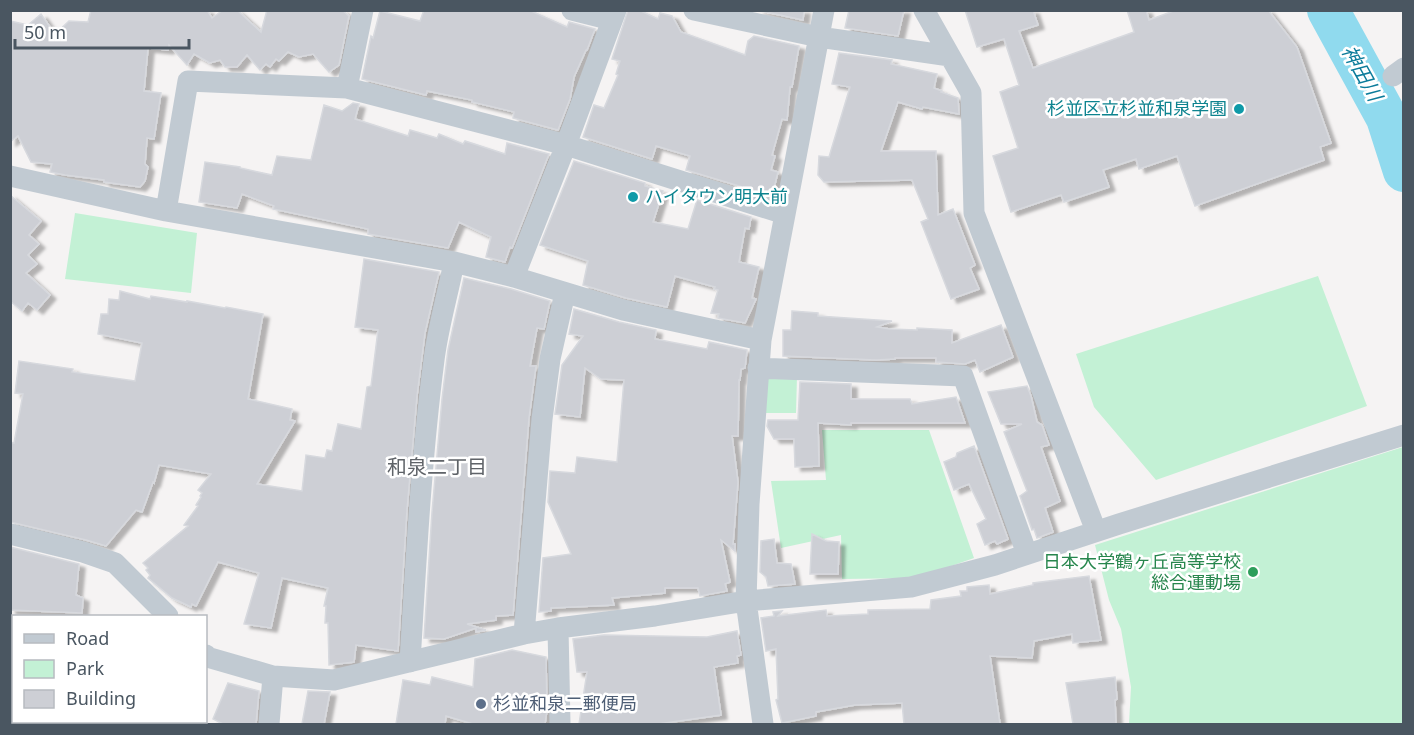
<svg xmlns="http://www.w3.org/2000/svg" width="1414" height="735" font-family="'Noto Sans','Noto Sans JP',sans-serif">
<defs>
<filter id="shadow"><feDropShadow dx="6" dy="4" stdDeviation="1.5" flood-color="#0004"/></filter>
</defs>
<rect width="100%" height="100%" fill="#f5f3f3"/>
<path fill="#c3f1d5" d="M75,213l122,20 -6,60 -126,-14z
M1318,276l49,130 -211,74 -62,-73 -18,-53z
M765,376h32l-1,37h-34z
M822,430h107l45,128 -57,20 -75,1 -1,-44 -60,13 -10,-67 55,-1z
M1403,447v277h-274l2,-37 -10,-58 -12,-29 -14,-55z"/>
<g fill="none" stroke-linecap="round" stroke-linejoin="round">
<path stroke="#90daee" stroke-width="42" d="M1328,10l59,108 17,53"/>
</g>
<path fill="#cdcfd5" stroke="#d7d9de" stroke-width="1.5" filter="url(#shadow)" d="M91,10h116l5,8 11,-8h14l24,22 6,-22h75l7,6 -10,49 -10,7 -16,-18 -14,3 -11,-5 -9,9 -3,-2 -6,8 -4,-3 -6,6 -13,-15 -10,12h-12l-5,-7 -10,3 -16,-9 -7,11 -18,-20 -1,5 -20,-2 -4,43 17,2 -7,46 -7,-1 -2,26 3,3 -3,14 -5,6 -36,-5v-2l-39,-5 -15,-3 2,-8 -21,-2 -13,-26 -8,6v-121l18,4 13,-11 14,20 14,-13 19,1z
M424,10h105l38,17 2,-5 26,7 -8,21h-1l-12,27 -4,22 -12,31 -45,-12 1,-6 -42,-10v-2l-45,-9 -1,4 -64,-16 9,-43 2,2 7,-27 40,10z
M628,10h11l19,9 2,-6 12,3 9,16 64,23 3,-14 6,-5 45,10 -7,41h-2l-3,33 -5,-1 -10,36 3,1 -4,14 7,2 -6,24 -86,-26 4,-14 -34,-10 -4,13 -69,-22 11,-32 10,3 14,-33 -2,-1 4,-13 -8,-2z
M757,10h47l-1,10z
M849,10h55l-6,26 -53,-8z
M965,10h68l5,15 -19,6 14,37 101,-36 -7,-22h19l3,10 27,-10h92l29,37 34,96 -11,4 4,13 -129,46 -18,-50 -38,13 -3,-10 -33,11 6,17 -45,15 -3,-7 -50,17 -18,-56 25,-8 -18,-56 19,-7 -15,-46 -27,8z
M839,53l53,7 -1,4 46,10 -3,14 8,3 -1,1 17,6 1,16 -36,-7 -1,2 -24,-7 -17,49h55l2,64 15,-6 22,56 -5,3 9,21 -28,10 -30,-77 7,-3 -16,-39 -88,2 -6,-7 1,-19 10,1 21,-70 -18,-3z
M353,103l6,1 -4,15 53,17 2,-6 27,8 2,-4 24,10 2,-3 40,13 2,-11 42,11 -37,94 -2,-1 -5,15 -19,-5 5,-20 -32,-15 -11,26 -80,-14v-5l-95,-20 1,-3 -32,-12 -5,14 -38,-6 6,-40 35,5v1l32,7 5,-19 34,4 13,-55 18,6z
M574,161l71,22v3l18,5 -10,31 35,7 9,-29 54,17 -2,12 -4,-1 -6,34 20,5 -7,31 4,1 -11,24 -27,-5 1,-4 -8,-1 7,-23 -4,-1 1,-2 -40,-11 -8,31 -41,-9 -43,-13 5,-24 -48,-16z
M10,195l31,26 -12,14 10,9 -11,11 9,9 -11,9 24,22 -13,15 -9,-7 -6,8 -12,-10z
M364,259l75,13 -14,61 -8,63 -10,114 -9,141 -42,-6 -2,17 -25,3 -1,-42h-3l1,-17h-2l4,-18 -46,-10 -11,50 -27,-4 15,-51 -41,-11 -22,44 -4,-2 -1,3 -19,-9 -24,-20 2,-3 -4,-5 2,-2 -5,-5 45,-37 -4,-1 14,-19 -2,-1 5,-8 -1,-1 2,-3 -4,-3 13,-16 -52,-9 -5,18 -1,-1 -11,30 -6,-2 -30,36 -20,-6 -76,-18v-80l4,1 9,-49 -8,-1 4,-32 54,8 -1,3 63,9 7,-38 -44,-9 3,-20h7l1,-15 10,1 1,-9 30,8 1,-3 36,6v-1l38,7 1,-1 37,7 -15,85 44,10 -2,11 5,1 -38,63 45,7 4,-36 19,3 2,-8 5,1 6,-27 23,5 6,-42 4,-1 7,-56 -23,-3z
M464,278l47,11 39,12 -6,28 -7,-1 -7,38h6l-7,52 -16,197 -17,1v4l-29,4 19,6 -10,2v-4l-32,11 -20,-1 8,-126 10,-113 6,-49z
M574,309l45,13 37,8 -1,9 52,10 2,-7 38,8 -2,18 -4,1 -1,11h-1l-1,56h-6l6,46 -5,62h2v7l-14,-11 9,42 -5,2 2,7 -27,5 -2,-8h-33v5l-53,5 2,7 -63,3v3l-12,1 4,-54 28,-4 -23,-52 2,-31 25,2 2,-16 40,5 7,-82 -23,-1 -16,-11 -5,49 -25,-3 7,-49 21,-29 -14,-2z
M792,311l26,2v3l74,5 -15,6 13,2 27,1v-2l35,2v13l49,-18 12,32 -33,15 -5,-12 -10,4 -29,-2v-4h-41v1l-19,1 -93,-4v-26h8z
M800,382l51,2v15h59l2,5 44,-7 9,26h-114v2l-33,-2 1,43 -24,1 -1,-28h-20l-7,-13 1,-6h30z
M1027,386l4,10 6,26 5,3 7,20 -8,2 19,54 -15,7 8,24 -16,6 -3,-9 -2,1 -12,-34 7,-5 -23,-59 18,-8h-21l-13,-32z
M974,446l34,93 -11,5 -2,-3 -10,4 -8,-21 9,-5 -17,-35 -15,6 -10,-28 12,-5 1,-4z
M812,534l14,7 13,1 -1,32h-28z
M774,539l3,24 14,1 4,20 -27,2 -2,-9 -6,-5 1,-31z
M10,547l69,17 -3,31 7,3 -1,15 -72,-3z
M1089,576l12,64 -28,3 -1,-9 -38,7 -2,17 -42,-2 10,68h-96l-2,-21 -47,2 -39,7v4l-34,7 -6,-23 2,-1 -2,-50 -10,2 -5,-33 13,-2 -1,-4 9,-1 -4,5 48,-6 1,6 41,-2v-4l62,-1 1,-9 30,-4 -1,-5h7v-4l22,-2 1,9 43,-9v-2z
M737,631l4,24 -4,1 1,7 -24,4 7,48 -63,9h-79l8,-52h-10l-4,-33 31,-4 103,2z
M512,650l34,7 1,53 -2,14h-72l-27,-8 -1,8h-49l7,-44 27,5 2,-8 41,10 2,-28z
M1115,677l2,22 -2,1 1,24h-43l-7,-41z
M228,683l31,8 -3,33h-33l-10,-5z
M308,691l22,1 -6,32h-22z"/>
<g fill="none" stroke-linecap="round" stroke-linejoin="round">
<path stroke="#c1cad2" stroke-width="21" d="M572,10l40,10
M694,10l125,27 131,19
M924,10l47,83 3,120 122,318
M1393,76l11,-8
M347,88l16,-78
M10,176l156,35 288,51 60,15 109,33 138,30
M166,211l22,-130 159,7 219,57 219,69
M514,277l52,-132 50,-135
M758,368l205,8 64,178
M10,534l73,18 32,11 53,53
M558,628l2,96
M524,634l18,-215 8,-60 15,-66
M206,655l1,2 66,19 61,4 190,-46 34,-6 97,-12 91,-15 165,-14 84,-22 124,-41 285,-89
M410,662c6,-101 11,-202 24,-302 4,-33 14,-66 20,-98
M269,724l4,-48
M763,724l-17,-123 3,-97 12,-164 63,-330"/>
</g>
<g fill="#0f9aa8" stroke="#fff" stroke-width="2">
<circle cx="1239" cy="109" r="6"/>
<circle cx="633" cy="197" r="6"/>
</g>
<circle fill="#2e9e5b" stroke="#fff" stroke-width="2" cx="1253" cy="572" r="6"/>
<circle fill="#5c6f8a" stroke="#fff" stroke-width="2" cx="481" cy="704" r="6"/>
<g text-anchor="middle" stroke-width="5" stroke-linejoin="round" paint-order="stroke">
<g font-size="18" fill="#0d838f" stroke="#fff" text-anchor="end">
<text x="1227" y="115">杉並区立杉並和泉学園</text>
<text x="645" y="203" text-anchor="start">ハイタウン明大前</text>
</g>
<g font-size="18" fill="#27864d" stroke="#fff" text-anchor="end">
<text x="1241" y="568">日本大学鶴ヶ丘高等学校<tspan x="1241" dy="21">総合運動場</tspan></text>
</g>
<g font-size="18" fill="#4e5e75" stroke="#fff" text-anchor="start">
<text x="493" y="710">杉並和泉二郵便局</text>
</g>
<g font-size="20" font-style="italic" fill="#0c7c9b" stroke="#fff">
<text transform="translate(1362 73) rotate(61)" y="7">神田川</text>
</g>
<g font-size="20" fill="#5f6368" stroke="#fff">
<text x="437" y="474">和泉二丁目</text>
</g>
</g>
<rect width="1414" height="735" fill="none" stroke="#4a5661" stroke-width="24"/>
<rect x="12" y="615" width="195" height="108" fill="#ffffff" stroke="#b7bbc0" stroke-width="1.5"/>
<rect x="24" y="634" width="30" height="9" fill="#c1cad2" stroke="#b7bbc0" stroke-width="1.5"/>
<text x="66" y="645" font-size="18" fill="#4a5661">Road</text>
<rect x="24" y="660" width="30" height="18" fill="#c3f1d5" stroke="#b7bbc0" stroke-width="1.5"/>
<text x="66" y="675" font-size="18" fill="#4a5661">Park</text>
<rect x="24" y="690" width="30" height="18" fill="#cdcfd5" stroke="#b7bbc0" stroke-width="1.5"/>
<text x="66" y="705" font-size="18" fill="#4a5661">Building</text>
<path d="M15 39v9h174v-9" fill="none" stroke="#4a5661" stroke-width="3"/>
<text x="24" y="39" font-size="18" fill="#4a5661" stroke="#ffffff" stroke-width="4.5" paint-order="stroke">50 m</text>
</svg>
